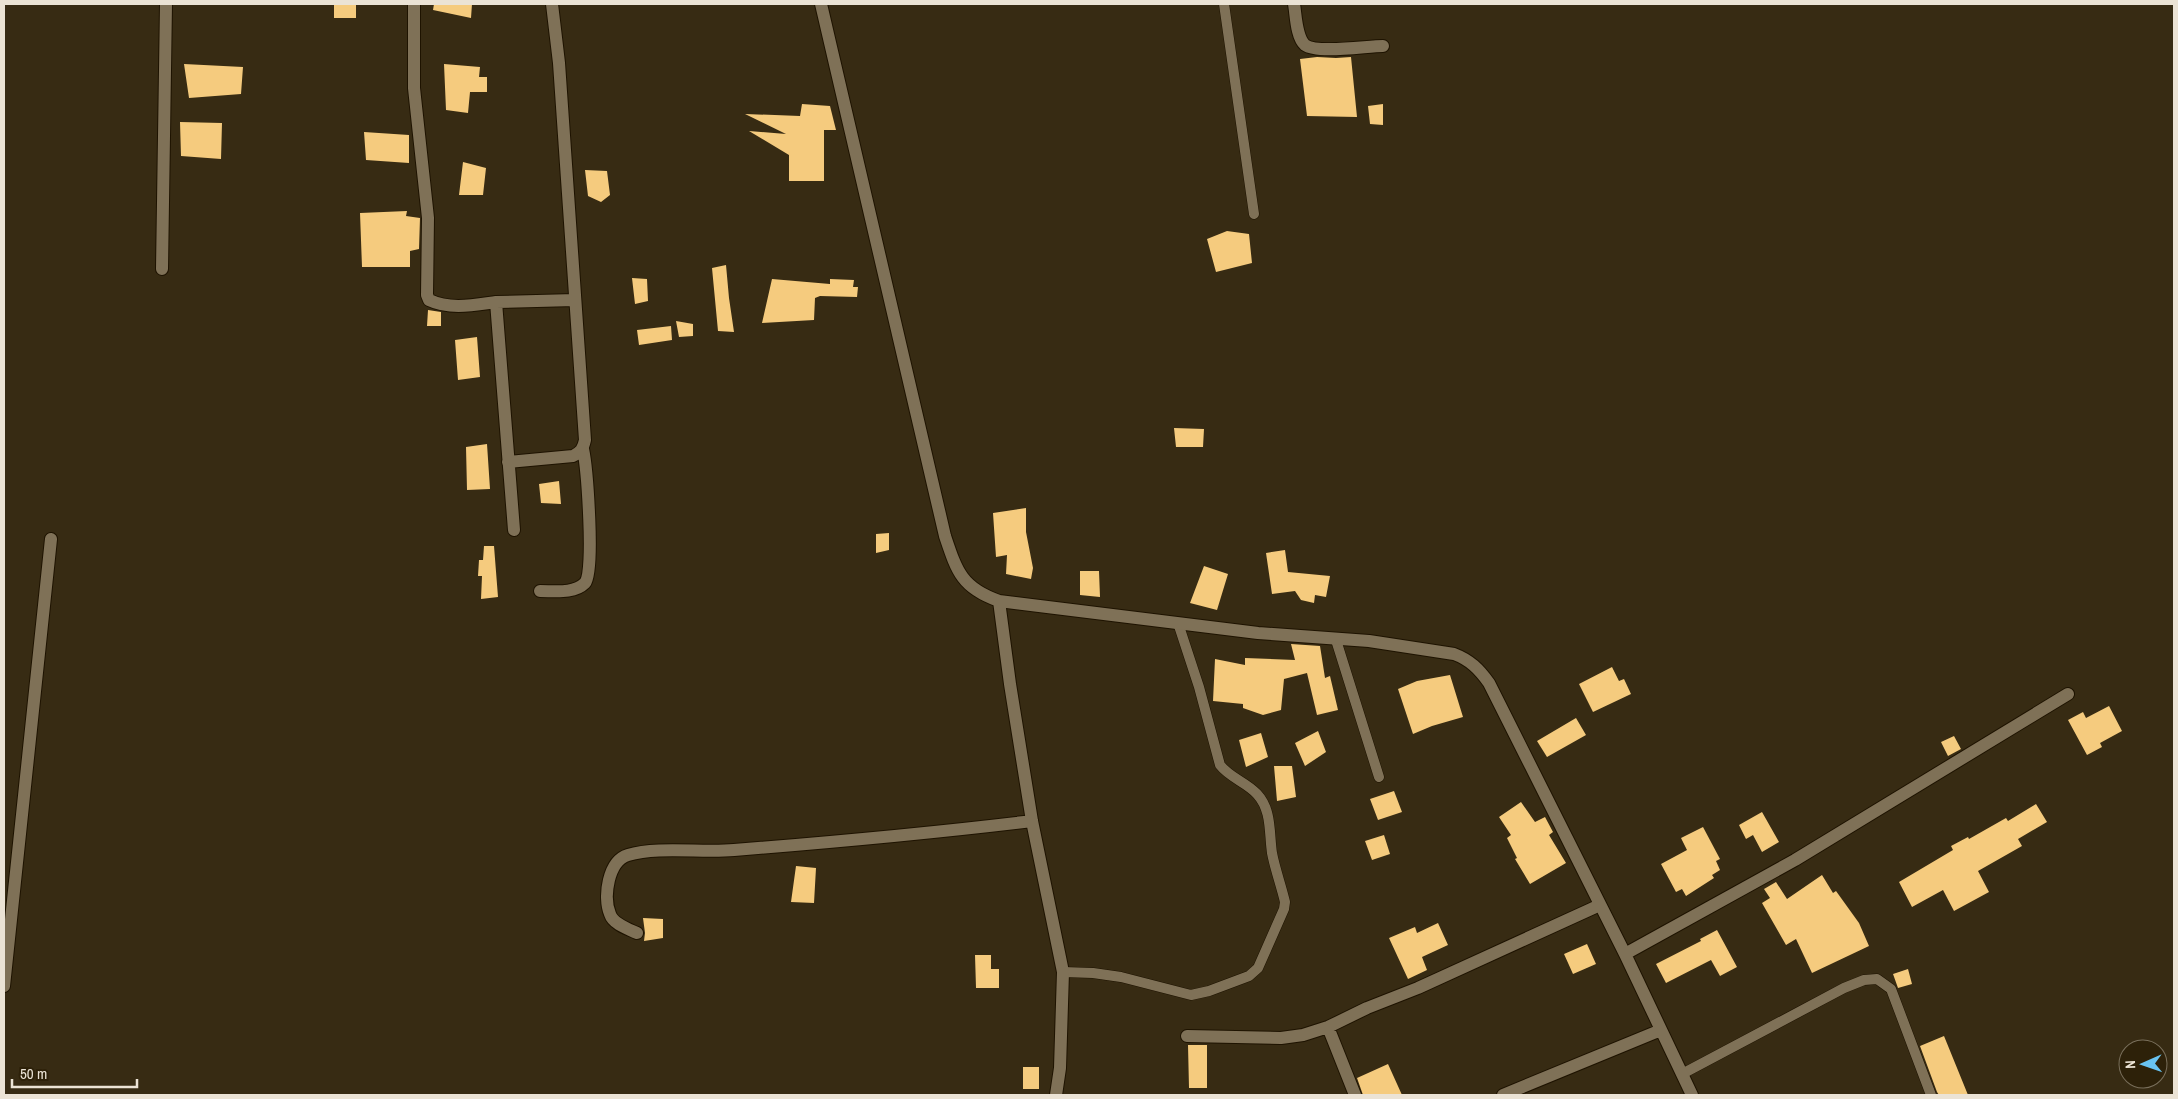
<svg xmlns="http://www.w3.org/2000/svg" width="2178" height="1099" font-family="'Archivo Narrow',sans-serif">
<rect width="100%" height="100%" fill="#372b13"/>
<path fill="#f5cb7e" d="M334,4h22v14h-22z
M434,4h38l-1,14 -38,-8z
M1317,57l19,1 15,-1 6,60 -50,-1 -7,-57z
M184,64l59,3 -2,27 -52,4z
M444,64l36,3 -1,10h8v15h-17l-2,21 -22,-3z
M802,104l28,2 6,24h-12v51h-35v-26l-40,-24 37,3 -41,-20 55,2z
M1383,104v21l-13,-1 -2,-18z
M180,122l42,1 -1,36 -40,-3z
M364,132l45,3v28l-43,-3z
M463,162l23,6 -3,27h-24z
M585,170l22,1 3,24 -9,7 -13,-6z
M407,211l-1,5 14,2 -1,31 -9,2v16h-48l-2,-54z
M1227,231l22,3 3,29 -36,9 -9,-33z
M726,265l3,33 5,34 -16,-1 -6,-63z
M632,278l15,1 1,22 -13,3z
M772,279l58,5v-5l24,1 -1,7h5l-1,10 -37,-1 -5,2 -1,22 -52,3z
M428,310l13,2v14h-14z
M676,321l17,3v12l-14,1z
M671,326l1,14 -33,5 -2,-15z
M477,337l3,40 -22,3 -3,-40z
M1174,428l30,1 -1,18h-27z
M487,444l3,45 -23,1 -1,-43z
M559,481l2,23 -20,-1 -2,-19z
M1026,508v24l7,36 -2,11 -25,-5 1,-19 -11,2 -3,-44z
M889,533v17l-13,3v-19z
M484,546h10l4,51 -17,2 1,-23h-4l1,-16h4z
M1285,550l3,22 42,4 -4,21 -11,-2 -1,8 -13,-3 -6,-9 -23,3 -6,-41z
M1204,566l24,8 -11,36 -27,-7z
M1080,571h19l1,26 -20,-2z
M1291,644l29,2 5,32 5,-2 8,34 -21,5 -10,-42 -23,6 -3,31 -18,5 -20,-7v-4l-30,-3 2,-42 30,6v-7l50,2z
M1612,667l7,14 5,-2 7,15 -38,18 -14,-28z
M1450,675l13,42 -31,9 -19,8 -15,-45 19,-8z
M2109,706l13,25 -22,12 2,4 -15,8 -19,-35 15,-8 3,6z
M1576,718l10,17 -39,22 -10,-16z
M1318,731l8,21 -21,14 -10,-23z
M1261,733l7,24 -22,10 -7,-27z
M1954,736l7,13 -13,7 -7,-14z
M1274,766h18l4,31 -19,4z
M1394,791l8,21 -24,8 -8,-21z
M1521,802l14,20 10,-5 8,15 -4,3 17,28 -36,21 -15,-25 2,-1 -10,-20 4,-3 -12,-18z
M2036,804l11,18 -29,17 4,7 -44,25 11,21 -35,19 -11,-21 -31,17 -13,-25 54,-32 -2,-4 17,-9 1,2 37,-21 2,3z
M1762,812l17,30 -17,10 -9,-17 -7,4 -7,-14z
M1703,827l17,32 -4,2 4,9 -8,5 2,3 -28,18 -4,-7 -6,3 -15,-28 26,-14 -6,-12z
M1384,835l6,19 -18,6 -7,-19z
M796,866l20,2 -2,35 -23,-1z
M1822,875l11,18 3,-2 23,32 10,23 -57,27 -16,-34 -10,6 -24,-42 8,-5 -6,-9 12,-7 11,17z
M643,918l20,1v19l-19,3 1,-8z
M1438,923l10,22 -26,12 5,13 -19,9 -19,-41 26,-11 2,6z
M1717,930l20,37 -17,9 -9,-16 -45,23 -10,-19 45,-23 -1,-2z
M1587,944l9,20 -23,10 -9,-20z
M975,955h16v14h8v19h-23z
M1908,969l4,15 -14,4 -5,-14z
M1944,1036l24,59h-29l-2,-3 -17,-46z
M1188,1045h19v43h-18z
M1388,1064l14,31h-39l-6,-17z
M1023,1067h16v22h-16z"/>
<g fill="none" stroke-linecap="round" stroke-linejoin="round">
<defs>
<path id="service" d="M1224,4l30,210
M1336,640l43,137
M1063,972l30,1 28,4 70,18 18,-4 40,-15 9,-8 26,-59 1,-7c-4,-17 -10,-33 -13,-49 -3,-20 0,-43 -15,-59 -11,-12 -27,-16 -37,-29l-21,-78 -21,-64
M1682,1074l162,-86 20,-8 13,-1 14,10 40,106"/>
<path id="minor" d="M414,4v84l14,130 -1,77 2,5c21,10 45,5 67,2l18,228
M821,4l124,532c12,36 17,52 54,65l259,32 111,8 85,13c16,6 25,15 35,29l136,271 67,141
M1294,4c2,11 2,33 11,41 12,9 62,1 78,1
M162,269l4,-265
M496,302l79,-2
M508,462l65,-6c8,-4 10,-7 12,-16l-26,-377 -7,-59
M540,591c15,0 34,3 45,-8 10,-12 2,-115 -2,-134
M999,601l11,83 22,137 31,151 -3,96 -4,27
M637,933c-9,-4 -24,-9 -27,-19 -7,-17 -2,-53 18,-59 30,-9 74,-2 106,-5 100,-8 199,-17 298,-29
M1625,954l170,-94 273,-166
M4,986l47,-447
M1328,1027l27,68
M1187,1036l94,2 22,-3 25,-8 39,-19 51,-20 182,-83
M1503,1095l158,-65"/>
</defs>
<use href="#service" stroke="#1e1300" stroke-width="11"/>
<use href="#minor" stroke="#1e1300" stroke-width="14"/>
<use href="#service" stroke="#7f7157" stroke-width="10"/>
<use href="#minor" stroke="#7f7157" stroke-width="12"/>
</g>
<rect width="2178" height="1099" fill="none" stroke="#ebe3d5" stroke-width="10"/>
<g transform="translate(2143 1064) rotate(268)"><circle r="24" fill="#2d2109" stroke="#796f5b"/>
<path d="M0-4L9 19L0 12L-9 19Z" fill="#69c3f1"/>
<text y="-8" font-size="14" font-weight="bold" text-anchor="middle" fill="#ebe3d5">N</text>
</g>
<path d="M12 1079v8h125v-8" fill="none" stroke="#ebe3d5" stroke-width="2.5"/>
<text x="20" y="1079" font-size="15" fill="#ebe3d5" stroke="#2d2109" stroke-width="4" paint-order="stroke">50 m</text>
</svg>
